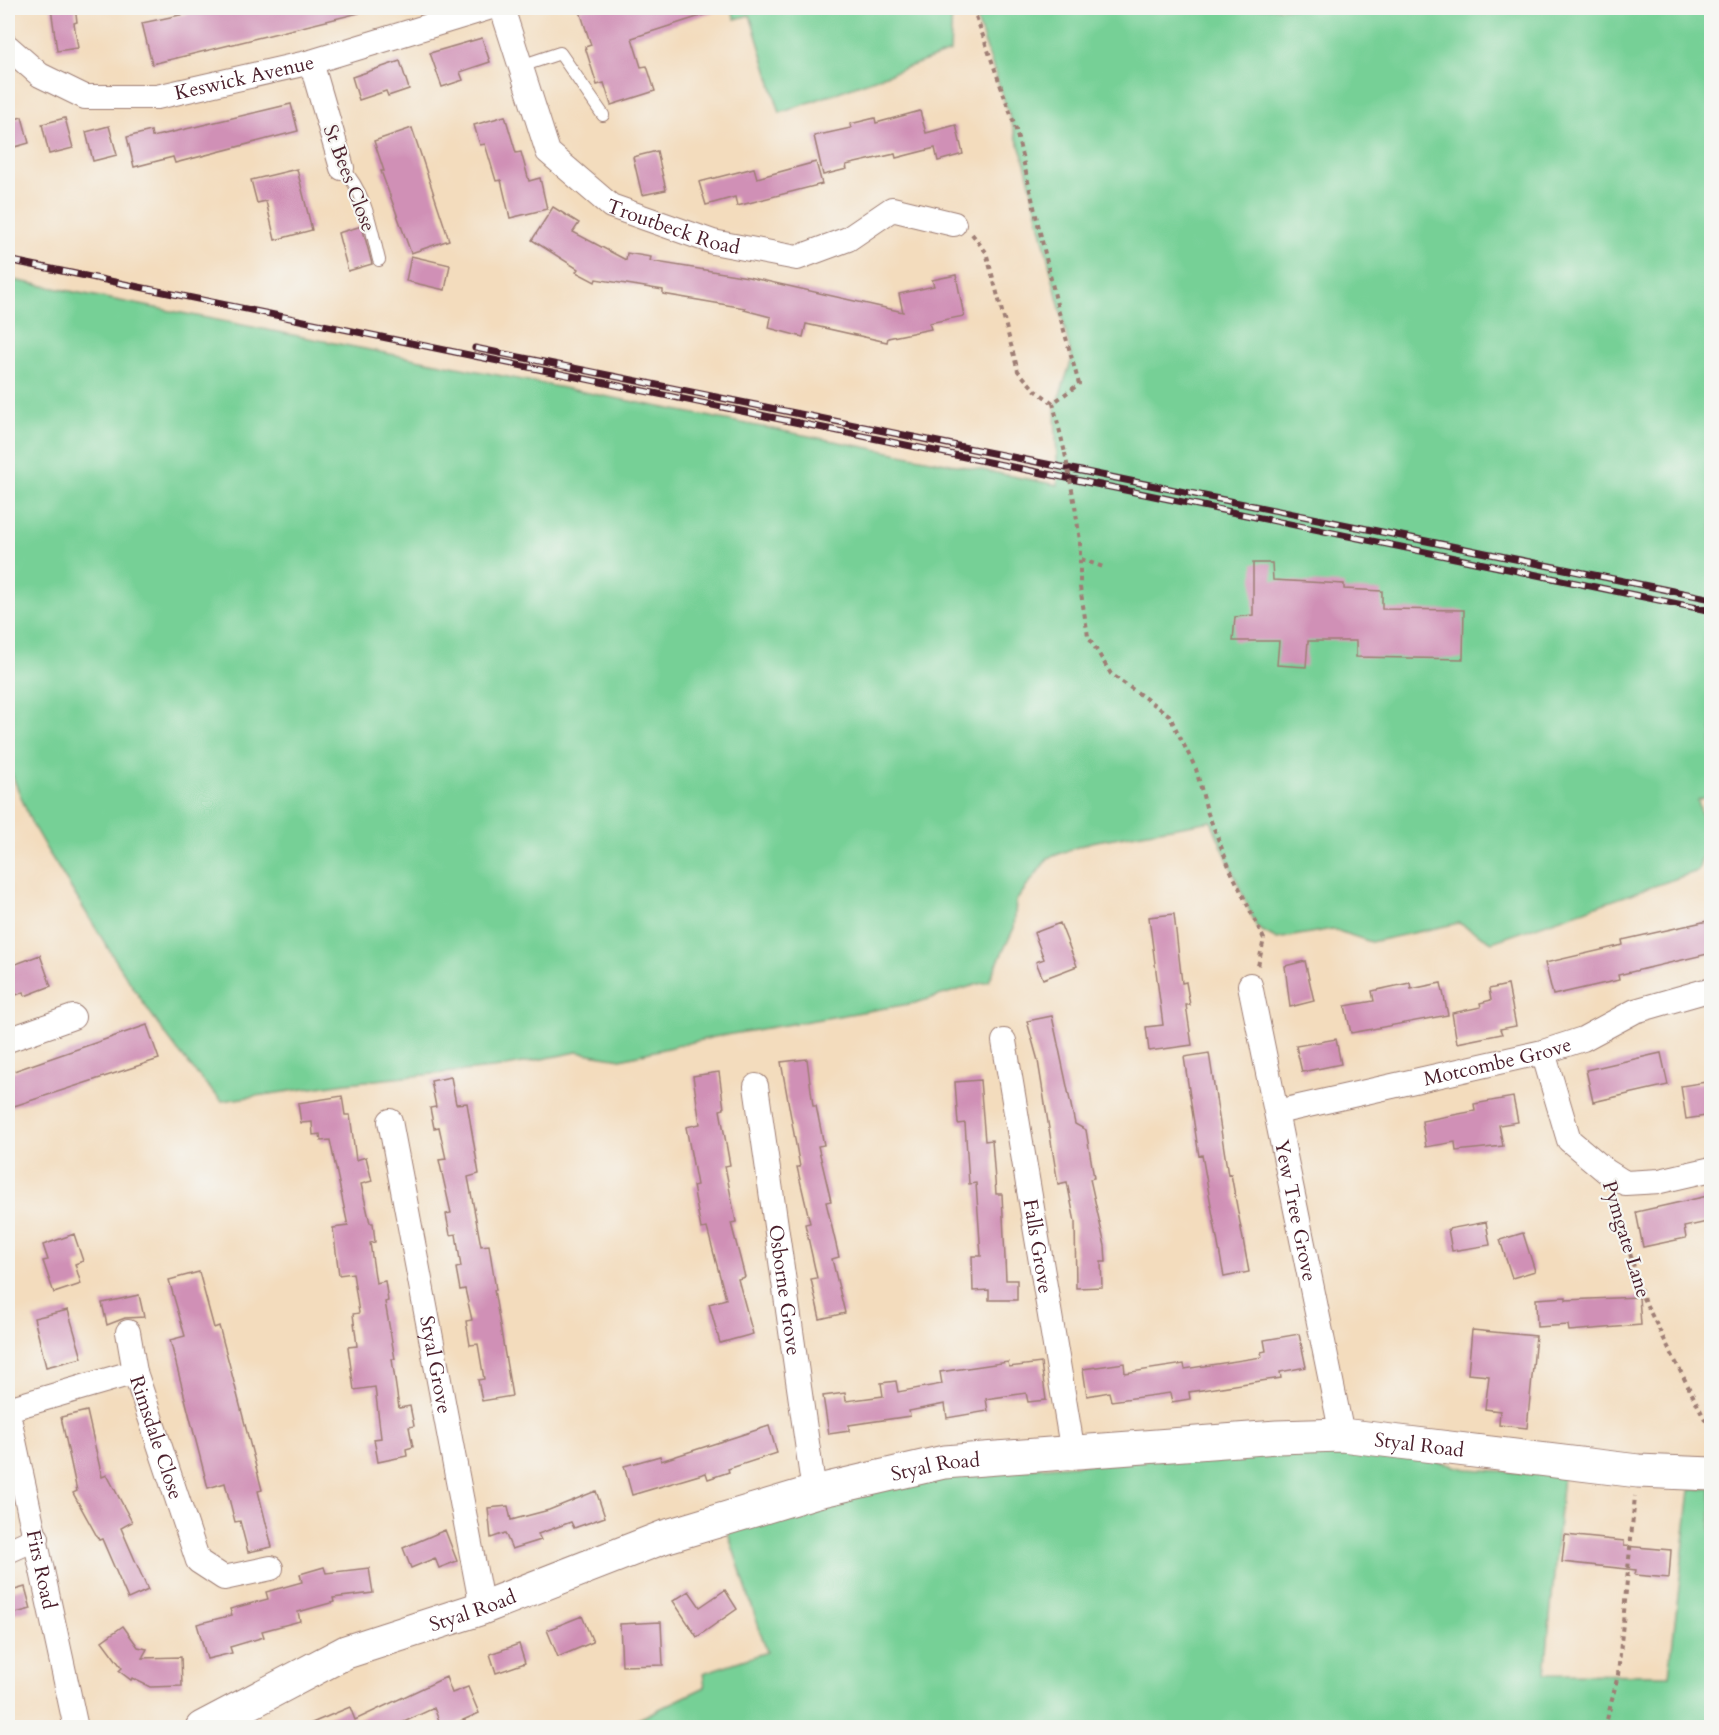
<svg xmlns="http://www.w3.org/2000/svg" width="1719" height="1735" font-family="Cardo,serif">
<rect width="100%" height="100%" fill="#f6f6f2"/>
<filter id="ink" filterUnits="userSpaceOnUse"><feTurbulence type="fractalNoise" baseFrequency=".0167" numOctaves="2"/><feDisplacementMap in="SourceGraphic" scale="12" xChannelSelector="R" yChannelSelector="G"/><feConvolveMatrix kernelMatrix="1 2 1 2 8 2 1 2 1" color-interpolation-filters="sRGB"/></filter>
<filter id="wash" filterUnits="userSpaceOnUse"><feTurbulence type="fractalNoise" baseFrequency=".008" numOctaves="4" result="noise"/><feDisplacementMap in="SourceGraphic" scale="24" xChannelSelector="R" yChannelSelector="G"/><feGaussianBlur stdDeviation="1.35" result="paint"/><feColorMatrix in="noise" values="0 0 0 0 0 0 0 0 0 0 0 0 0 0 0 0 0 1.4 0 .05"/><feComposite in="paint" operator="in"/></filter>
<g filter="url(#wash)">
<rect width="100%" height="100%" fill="#f3dcbd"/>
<path fill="#76d096" stroke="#607860" stroke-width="1.5" d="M731,8h221l-2,44 -170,61 -30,-98 -15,4z
M973,8h738l1,787 -14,5 9,41 -9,30 -206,71 -33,-19 -88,19 -39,-13 -55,10 -20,-11 -46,-107 -120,21 -43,16 -32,43 -2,27 -25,53 -74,22 -201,34 -93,22 -44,-7 -75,15 -156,16 -124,18c-69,-69 -122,-169 -175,-251l-15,-26 -24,-59v-486l1050,206 -3,-76 17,-50 -47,-196z
M1343,1446l70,10 54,13 96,6 -18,199 124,1 21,-185 21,-2v239l-1091,1 85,-41 -2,-14 64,-21 -40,-122 205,-55z"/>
<g id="blocks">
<path fill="#d090b6" d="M51,8h24l2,14 -3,1 4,25 -21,3z
M213,8h145l1,5 -207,51 -10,-41z
M579,8h136l1,3 -84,27 9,29 6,-1 8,25 -44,14 -7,-22 -7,2 -12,-38 6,-2z
M482,38l8,24 -30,10 3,8 -21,7 -12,-34z
M400,61l9,28 -21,7 -2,-5 -27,9 -7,-23z
M291,104l7,27 -123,32 -2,-6 -39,10 -7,-30 24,-6 1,6z
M920,111l6,22 30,-8 7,29 -25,7 -3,-13 -39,10 -1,-4 -49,11 1,4 -24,6 -9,-39 37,-8 -1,-4 25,-6 1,5z
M505,116l11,37 5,-1 8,29 11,-3 7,31 -37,9 -9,-38 -5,1 -11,-37 -5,1 -6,-20z
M22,117l7,26 -21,6v-28z
M65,118l8,30 -24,6 -7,-30z
M109,126l8,29 -24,6 -7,-29z
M412,128l37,112 -38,13 -30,-82h3l-10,-30z
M657,151l9,39 -24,5 -9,-38z
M816,162l6,22 -85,22 -2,-9 -29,8 -7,-23 55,-14 3,10z
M297,169l15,61 -37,10 -9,-39 -9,2 -6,-23z
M553,207l26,16 -6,9 53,28 1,-7 24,4 -1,4 98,16 155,35 -4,-18 35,-8 -2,-6 24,-5 8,41 -35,7 2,6 -43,9 -1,4 -81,-18 -3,13 -34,-9 2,-11 -27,-7 1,-2 -82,-14v-4l-67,-11 -1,3 -19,-10 2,-3 -46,-29z
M362,226l10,38 -24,7 -10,-38z
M411,256l39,9 -5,25 -39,-9z
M1253,563h19l1,17 71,4v5l38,2v18l82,1 -1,49 -107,-2v-16h-48l-2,26 -29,-2 2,-24h-46l2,-24 18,-2z
M1174,914l8,69 4,-1 4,23h-4l6,40 -43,6 -3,-24 17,-2 -14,-108z
M1712,920v33l-94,22 1,5 -66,15 -8,-32 78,-18 -1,-5z
M1060,923l17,43 -34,13 -7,-17 8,-3 -10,-26z
M40,955l11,31 -26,10 -1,-4 -16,6v-31z
M1305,961l9,40 -24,6 -5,-41z
M1410,983l1,6 30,-6 7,32 -97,18 -6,-27 29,-5 -2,-10z
M1508,985l8,41 -16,3 2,5 -45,9 -5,-30 29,-6 -1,-4 11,-3 -2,-11z
M1052,1016l23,108 11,6 8,48 -4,1 15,67 1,16h-5l1,25 -26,1 -1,-66 -8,-40 -9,2 -20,-123 -11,-40z
M147,1025l12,34 -151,49v-35z
M1336,1039l5,25 -39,8 -6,-26z
M1209,1053l19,122 3,-1 18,98 -25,5 -22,-122 -3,1 -15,-99z
M1661,1053l7,32 -75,17 -7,-32z
M807,1059l6,47h3l8,39 -6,1 13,55 -5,1 13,55 -7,2 13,54 -25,6 -9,-40 6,-1 -12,-54 5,-1 -13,-56h3l-19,-105z
M719,1072l5,37 -4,1 10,55 -5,1 11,56 -5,1 14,54 -7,2 15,55 -33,9 -11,-39 17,-5 -19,-71 -6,1 -8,-43 4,-1 -11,-58 14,-3 -7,-48z
M451,1077l5,27 11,-1 12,71 -11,3 13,69 8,-1 7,45h-2l18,106 -30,5 -4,-21 6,-1 -6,-35 -8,1 -4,-24 6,-1 -7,-31 -5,1 -4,-22 5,-1 -5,-33 -6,1 -4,-21 5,-1 -12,-53 7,-1 -7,-32 -5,1 -4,-20 6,-1 -5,-26z
M980,1080l5,61 7,-1 4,54h6l4,86h11v20h-28v-10l-16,1 -1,-35h9l-5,-73 -7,1 -4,-61 -7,1 -3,-42z
M1706,1082l6,1v32l-26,4 -5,-33z
M342,1096l3,19h5l6,45 10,-3 6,24 -11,3 9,39h3l2,19 -5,1 6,40 9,-2 3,20 -3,1 10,57h-3l7,49 11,-2 4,20 -5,1 4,20 -7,2 1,7 -29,6 -4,-23 7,-1 -6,-51 -21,3 -6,-43 9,-1 -4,-32 6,-1 -6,-40 -14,2 -6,-47 15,-2 -18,-86 -9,1 -1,-7 -7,1 -1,-13 -11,1 -3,-20z
M1513,1097l5,25 -19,3 4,21 -47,5 -1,-9 -29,5 -4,-26 53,-10 -1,-7z
M1712,1195v26l-28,6 2,11 -43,9 -7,-35z
M1486,1222l4,23 -38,6 -4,-22z
M1523,1233l12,38 -23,7 -12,-38z
M74,1234l9,27 -8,3 6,20 -27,9 -11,-32 5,-1 -5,-15z
M199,1272l15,56 5,-2 10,37 33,127 -4,1 14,56 -24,5 -8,-31 -5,1 -10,-39 -17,5 -38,-148 15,-4 -16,-56z
M139,1295l5,22 -19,1 -18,7 -5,-22z
M1566,1297v3l73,-3 2,28 -72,6 -1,-6 -31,2 -1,-28z
M68,1310l14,48 -36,9 -12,-49z
M1472,1330l64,6 -9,92 -28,-3 1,-14 -15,-2 4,-33 -21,-2z
M1299,1334l7,33 -26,5 1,6 -92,14 1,7 -18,3 -2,-9 -59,8 -2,-9 -22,4 -4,-27 41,-6 1,10 59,-9 1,5 77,-12 -1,-5 5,-1 -2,-11z
M1008,1362l1,5 32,-4 5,37 -18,2 -2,-9 -40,6 2,12 -41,7 -2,-14 -36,7 1,5 -61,9v6l-20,3 -6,-38 22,-3 1,8 37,-5 -2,-13 15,-2 2,11 44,-8 -2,-12z
M87,1411l15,66 5,-2 25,47 -11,6 27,62 -20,9 -26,-60 -3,1 -26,-47 4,-2 -16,-74z
M769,1426l8,27 -49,16 1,3 -21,7 -2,-6 -74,22 -8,-29 36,-10 1,5z
M596,1491l9,26 -31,11 -3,-6 -33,12 3,6 -29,9 -7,-16 -14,5 -3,-30 20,-2 3,14 38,-10z
M445,1530l12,31 -18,7 -4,-10 -24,10 -8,-20z
M1565,1535l59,6v5l47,4 -2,28 -34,-3 1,-5 -74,-8z
M324,1567l2,6 43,-5 4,25 -40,5 1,4 -36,10 2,9 -38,10 2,6 -34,10 2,6 -25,6 -10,-35 35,-9 -2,-6 38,-10 -2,-7 36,-10 -2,-8z
M25,1587l6,22 -23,6v-23z
M725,1590l12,19 -40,28 -24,-36 16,-10 11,16z
M582,1616l11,26 -35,15 -11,-27z
M661,1622l2,43 -41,1 -2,-42z
M123,1626l15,21 9,2 -5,9 39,-1 1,29 -32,1 -18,-9 -1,2 -12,-9 3,-3 -20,-27z
M519,1644l6,19 -29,10 -6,-19z
M446,1677l6,16 16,-6 11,26 -34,15h-3l-8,-20 -43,20h-91l50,-21 5,13z"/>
</g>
</g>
<g filter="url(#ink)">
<use href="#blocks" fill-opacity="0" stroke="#9e7e74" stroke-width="1.5"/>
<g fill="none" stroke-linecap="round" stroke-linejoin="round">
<defs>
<path id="service" d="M521,66l39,-13 43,62
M342,168c24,24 29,60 37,92"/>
<g id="minor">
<path id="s1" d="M502,8l46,144 63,54 102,36 84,16 51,-19 44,-30 62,15"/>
<path id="s2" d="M8,47l32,28 45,22h72l154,-35 177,-54"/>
<path d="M311,62l31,106"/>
<path id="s3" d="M1250,985l92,450"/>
<path d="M8,1040l65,-23"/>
<path id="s4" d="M1004,1041l69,412"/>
<path d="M1543,1052l26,88 37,31 19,12 35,-2 52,-12"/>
<path id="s5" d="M756,1086l58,406"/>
<path id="s6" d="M1277,1112l266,-60 40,-13 52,-28 77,-22"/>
<path id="s7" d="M390,1121l92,487"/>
<path d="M128,1332l7,40"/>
<path id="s8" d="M8,1409l127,-37 63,189 26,17 47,-10"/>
<path id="s9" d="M8,1413l68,315"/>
<path d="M8,1551l29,-13"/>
</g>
<g id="secondary">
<path id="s10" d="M202,1728l144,-76 136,-44 182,-71 150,-45 130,-30 333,-25 65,-2 296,36 74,3"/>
</g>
</defs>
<use href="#service" stroke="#9e7e74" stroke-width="14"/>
<use href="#minor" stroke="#9e7e74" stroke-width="26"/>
<use href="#secondary" stroke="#9e7e74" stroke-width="35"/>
<path stroke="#9e7e74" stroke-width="4" stroke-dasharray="4.5 4.5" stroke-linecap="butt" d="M973,8l42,118 43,183 21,75 -26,19 12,50
M972,234l14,18 32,119 17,19 18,13
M1075,506l5,35v46l8,49 23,38 58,41 27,54 11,42 23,58 34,70 -6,27
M1081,559l25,9
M1615,1202l28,96 69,135
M1605,1728l13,-53 17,-179"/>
<use href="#service" stroke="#fff" stroke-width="12"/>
<use href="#minor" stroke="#fff" stroke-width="24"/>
<use href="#secondary" stroke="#fff" stroke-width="33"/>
<defs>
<path id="rail" d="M8,260l1704,351
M475,348l1237,251"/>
</defs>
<use href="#rail" stroke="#4a1f2b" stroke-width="7"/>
<use href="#rail" stroke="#f6f6f2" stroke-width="4.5" stroke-dasharray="14" stroke-linecap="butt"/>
<path stroke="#9e7e74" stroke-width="4" stroke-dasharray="4.5 4.5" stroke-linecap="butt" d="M1065,453l10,53"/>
</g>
</g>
<g text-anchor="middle" stroke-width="4.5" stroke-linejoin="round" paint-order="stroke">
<g font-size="20" fill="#4a1f2b" stroke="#f6f6f2">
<text dy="7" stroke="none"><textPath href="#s2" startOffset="254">Keswick Avenue</textPath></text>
<text transform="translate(350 178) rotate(69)" y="7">St Bees Close</text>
<text dy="7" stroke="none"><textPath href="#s1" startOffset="300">Troutbeck Road</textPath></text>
<text dy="7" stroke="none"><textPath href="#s6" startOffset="226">Motcombe Grove</textPath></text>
<text dy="7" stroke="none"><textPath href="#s3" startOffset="230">Yew Tree Grove</textPath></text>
<text transform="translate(1627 1239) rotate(73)" y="7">Pymgate Lane</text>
<text dy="7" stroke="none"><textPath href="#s4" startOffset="208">Falls Grove</textPath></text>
<text dy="7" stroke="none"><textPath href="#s5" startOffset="206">Osborne Grove</textPath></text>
<text dy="7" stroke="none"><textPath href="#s7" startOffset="248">Styal Grove</textPath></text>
<text dy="7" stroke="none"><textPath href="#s8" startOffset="201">Rimsdale Close</textPath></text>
<text dy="7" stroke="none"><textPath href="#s10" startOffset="1268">Styal Road</textPath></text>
<text dy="7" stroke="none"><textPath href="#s10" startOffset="782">Styal Road</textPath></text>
<text dy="7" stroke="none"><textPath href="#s9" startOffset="160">Firs Road</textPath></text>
<text dy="7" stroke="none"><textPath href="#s10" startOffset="296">Styal Road</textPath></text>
</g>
</g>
<rect width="1719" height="1735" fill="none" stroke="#f6f6f2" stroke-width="30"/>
</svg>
